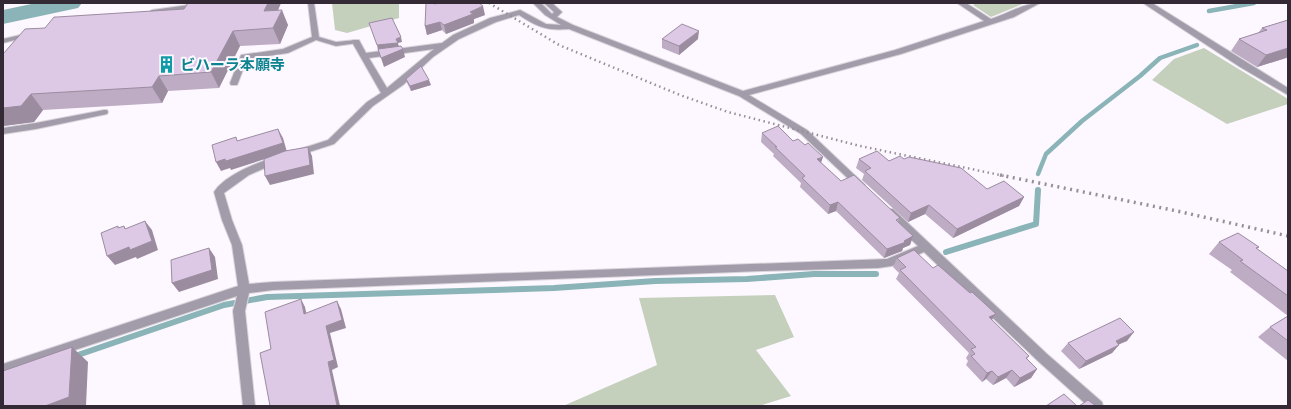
<svg xmlns="http://www.w3.org/2000/svg" width="1291" height="409" font-family="Commissioner,'Noto Sans JP',sans-serif">
<rect width="100%" height="100%" fill="#fdf8ff"/>
<path fill="#c4cfbc" d="M332,3h77l-10,1v14l-52,15 -12,-3z
M976,3h49l-34,14 -18,-12z
M1204,48l84,51v5l-61,20 -75,-44 22,-21z
M775,295l19,42 -38,13 35,46 -32,10h-196l94,-41 -18,-67z"/>
<g fill="none" stroke-linecap="round" stroke-linejoin="round">
<path stroke="#8ab4b7" stroke-width="4.5" d="M1209,11l45,-8
M1038,174l8,-20 36,-33 58,-45 20,-18 37,-13"/>
<path stroke="#8ab4b7" stroke-width="6" d="M946,252l90,-28 2,-34
M75,356l149,-51 43,-8 287,-9 101,-7 92,-2 67,-5h62"/>
<path fill="#8ab4b7" fill-rule="evenodd" d="M36,3h46l-4,5 -75,16v-14z"/>
<defs>
<path id="service" d="M308,3h6l5,34 17,5 20,-2 3,2 -1,1 -22,3 -20,-6 -28,13 -41,6 -9,24 -1,2h-6l-1,-2 11,-28 42,-6 29,-12z
M196,4l3,2 -1,1 -46,7 -3,-2 3,-2z
M29,33l3,2 -1,1 -28,7v-4z
M104,110h3l1,2 -1,2 -71,15 -33,5v-6l33,-5z"/>
<path id="minor" d="M533,3h8l11,11 2,-2 -10,-9h8l10,9 -5,5 16,8 170,66 152,-41 89,-29 -27,-18h9l25,16c16,-5 33,-16 49,-16l-26,14 -113,37 -152,41 58,35 56,53 2,2 -5,3 -3,-1 -56,-53 -62,-38 -170,-67c-22,2 -32,-2 -50,-14l-23,7 -37,17 -26,18 -30,28 -30,21 -39,38 -37,12 -3,-1 -2,-2 2,-2 34,-11 39,-38 14,-9 -29,-51 1,-2h6l7,13 76,-10 11,-8 37,-17 30,-8 26,14 15,1 -16,-10zM434,49l-47,39 -18,-30z
M1143,3h9l136,85v7l-48,-28z
M276,157l3,1 2,2 -2,2 -30,13 -25,18 8,27 10,25 7,39 24,-2 614,-23 31,-13 -33,-31 -1,-3 1,-3h8l154,145 55,48 1,4h-15l-49,-44 -115,-110 -32,14 -14,2 -116,3 -489,19 -24,3 -4,18 10,95h-12l-10,-95 4,-15 -234,78v-10l235,-78 -6,-41 -10,-25 -8,-28c11,-17 44,-30 62,-35z"/>
</defs>
<use href="#service" stroke="#d9d3db" stroke-width="2"/>
<use href="#minor" stroke="#d9d3db" stroke-width="2"/>
<use href="#service" fill="#a29caa" fill-rule="evenodd"/>
<use href="#minor" fill="#a29caa" fill-rule="evenodd"/>
<path stroke="#968f98" stroke-width="2.5" stroke-dasharray="1.5 3.5" stroke-linecap="butt" d="M489,3l70,42 121,50 48,17 132,34 145,30"/>
<path stroke="#968f98" stroke-width="3.5" stroke-dasharray="2 4.5" stroke-linecap="butt" d="M1000,175l177,36 111,25"/>
</g>
<path fill="#beacc5" d="M188,3h93l-3,7 10,15 -8,19 -40,2 -21,42 -51,3 -6,12 -119,7 -9,12 -31,4v-72l42,-26 139,-19z
M435,4l50,11 -11,4v4l-28,11 -4,-4 -15,5 -2,-9z
M1288,20v39l-2,-1 -29,9 -26,-16 8,-12 19,-6 4,-5z
M662,39h36l-19,16 -17,-7z
M406,79l25,6 -20,6 -4,-8z
M762,133l31,8 28,22 20,18 59,37 -2,4 15,14 -3,9 -7,3 -1,3 -18,7 -48,-47 -8,3 -28,-27 1,-4 -28,-27 1,-2 -13,-12z
M859,159l30,2 15,-2 83,30 37,8 -5,9 -66,32 -28,-24 -17,8 -46,-42 2,-6 -8,-6z
M1219,242l40,5 -2,2 31,22v45l-58,-44 2,-2 -23,-16z
M897,258l36,10 37,25 26,21 -4,6 37,36 -2,3 10,10 -6,9 -17,9 -8,-9 -13,7 -7,-6 -4,3 -16,-17 2,-4 -2,-3 3,-5 -73,-74 3,-6 -6,-6z
M1288,316v45l-30,-24 12,-10z
M1127,341l-8,3 -7,9 -33,16 -18,-18 7,-8z"/>
<path fill="#9b8ca0" d="M268,3h13l-10,23 -7,-15z
M483,6l2,9 -11,4v4l-28,11 -2,-9 26,-13z
M282,10l6,15 -8,19 -7,-16z
M440,22l2,8 -15,5 -2,-9z
M233,31l7,15 -21,42 -8,-16z
M699,31l-1,8 -19,16v-9z
M401,37l1,5 -4,1 1,4 -21,3 -1,-5z
M1288,48v7l-2,3 -29,9 9,-12z
M403,49l2,8 -21,10 -3,-9z
M159,76l9,15 -6,12 -10,-16z
M429,80l2,5 -20,6 -1,-5z
M31,94l12,16 -9,12 -31,4v-18z
M278,129l5,9 4,14 -56,18 -1,-2 -9,3 -5,-9 9,-3z
M308,147l4,9 2,18 -44,11 -5,-9z
M823,157l-3,9 -3,-7z
M1024,197l-5,9 -66,32 4,-9z
M838,202l-2,9 -8,3 2,-9z
M929,205l-4,9 -17,8 3,-9z
M145,221l7,9 6,20 -21,9 -1,-2 -21,8 -8,-9z
M913,236l-3,9 -7,3 -1,3 -18,7 3,-9z
M209,248l6,9 3,22 -39,13 -7,-9z
M301,299l4,8 3,14 -4,-7z
M337,301l4,8 5,19 -16,5 8,34 -6,3 8,36h-3l-9,-44 -2,-36z
M996,314l-6,8 -1,-5z
M1134,332l-7,9 -19,8 8,-8z
M1119,345l-7,8 -33,16 7,-8z
M72,347l16,15 -2,44h-41z
M1037,369l-6,9 -17,9 6,-9z
M1012,370l-6,8 -13,7 5,-8z
M992,371l-6,8 -4,3 5,-9z"/>
<path fill="#ddc8e5" stroke="#9b8ca0" d="M188,3h80l-4,8 18,-1 -9,18 -40,3 -22,41 -52,4 -7,11 -121,7 -10,12 -18,2v-54l22,-25 20,-1 9,-11h3l127,-8z
M426,3h7l2,1 3,-1h41l4,3 -13,6 3,2 -29,11 -4,-3 -15,4z
M392,18l9,19 -5,2 2,4 -21,2 -8,-22z
M1288,20v28l-22,7 -27,-16 28,-9 -5,-2z
M682,24l17,7 -20,15 -17,-7z
M401,46l2,3 -22,9 -3,-9z
M421,66l8,14 -19,6 -4,-7z
M778,126l15,15 5,-2 7,6 3,-2 15,14 -6,2 24,22 13,-6 46,43 -4,2 17,16 -9,5 2,1 -19,7 -49,-47 -8,3 -28,-27 3,-2 -30,-29h2l-15,-14z
M278,129l5,14 -57,18 -1,-2 -9,3 -4,-17 24,-8 1,4z
M308,147l2,18 -45,11 -1,-17 21,-8z
M877,151l12,10 11,-5 4,3 5,-2 52,11 26,21 17,-8 20,16 -67,32 -28,-24 -18,8 -46,-42 6,-3 -12,-9z
M145,221l7,20 -22,9 -1,-3 -22,9 -6,-23 17,-7v2l6,-2 1,3z
M1238,233l21,14 -3,1 32,23v25l-48,-35 3,-1 -24,-18z
M209,248l3,22 -40,13 -1,-23z
M914,250l19,18 5,-3 32,28 2,-1 24,22 -7,3 40,39 -3,2 11,11 -17,9 -8,-8 -14,7 -6,-6 -5,2 -16,-17 4,-2 -4,-5 5,-2 -76,-77 6,-3 -9,-9z
M301,299l3,15 33,-13 5,19 -16,6 8,34 -6,2 9,44h-67l-10,-53 11,-4 -6,-37z
M1288,316v25l-18,-14z
M1120,318l14,14 -18,9 3,4 -33,16 -18,-18z
M72,347l-3,50 -24,9h-42v-35z
M1064,394l13,12h-31z
M1088,400l8,6h-17z"/>
<defs>
<symbol id="building-bare" viewBox="-9 -9 18 18"><path d="M-4-6H4V6H1V3H-1V6H-4ZM-2.5-4.3h1.7v1.8h-1.7ZM.8-4.3h1.7v1.8H.8ZM-2.5-1h1.7V.8h-1.7ZM.8-1h1.7V.8H.8Z" fill="#0f9aa8" stroke="#fdf8ff" stroke-width="2.5" paint-order="stroke"/></symbol>
</defs>
<g fill-rule="evenodd">
<use href="#building-bare" x="154" y="52" width="25" height="25"/>
</g>
<g text-anchor="middle" stroke-width="4" stroke-linejoin="round" paint-order="stroke">
<g font-size="15" font-weight="bold" fill="#0d838f" stroke="#fdf8ff" text-anchor="start">
<text x="180" y="70">ビハーラ本願寺</text>
</g>
</g>
<rect width="1291" height="409" fill="none" stroke="#332a36" stroke-width="8"/>
</svg>
